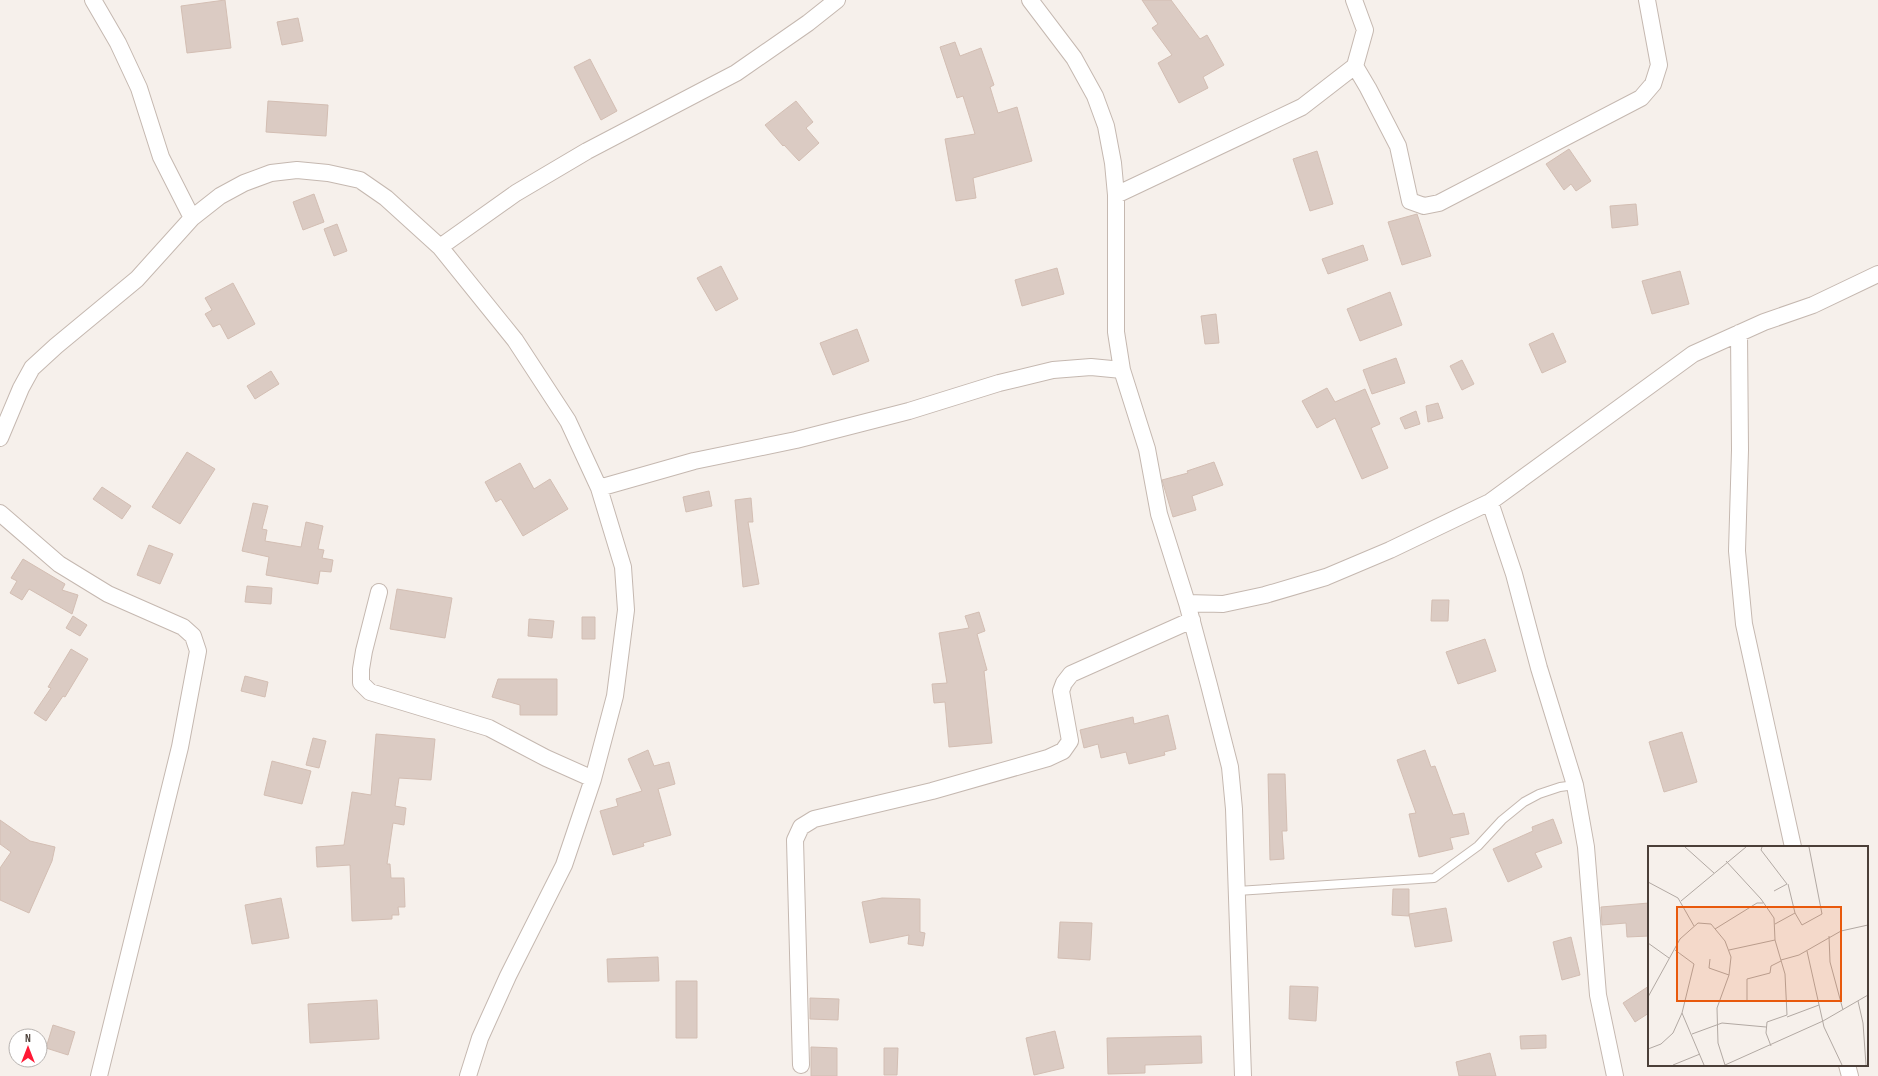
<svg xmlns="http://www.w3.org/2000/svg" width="1878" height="1076" font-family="'Sofia Sans Condensed',sans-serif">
<rect width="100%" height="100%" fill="#f6f0eb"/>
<path fill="#dbcbc3" stroke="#d3beb3" d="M225,0l6,48 -44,5 -6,-47z
M1142,0h29l29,39 7,-4 17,30 -21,12 5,11 -29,15 -21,-40 14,-8 -20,-27 6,-4z
M298,18l5,23 -21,4 -5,-23z
M955,42l5,14 21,-8 13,37 -4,2 8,26 19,-6 15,54 -59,17 3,20 -20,3 -11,-62 30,-5 -12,-38 -6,2 -17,-51z
M590,59l27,52 -16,9 -27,-53z
M268,101l60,4 -2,31 -60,-4z
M796,101l17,21 -7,6 13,15 -20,18 -15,-16 -1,1 -18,-21z
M1569,149l22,32 -15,10 -5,-7 -7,6 -18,-26z
M1317,151l16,53 -23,7 -17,-52z
M314,194l10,28 -21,8 -10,-28z
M1636,204l2,21 -26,3 -2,-22z
M1417,214l14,42 -29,9 -14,-43z
M337,224l10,27 -13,5 -10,-27z
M1363,245l5,15 -40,14 -6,-15z
M721,266l17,33 -22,12 -19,-33z
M1057,268l7,26 -42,12 -7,-26z
M1680,271l9,33 -37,10 -10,-33z
M233,283l22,41 -27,15 -8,-15 -7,3 -8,-13 7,-4 -7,-12z
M1390,292l12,33 -42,16 -13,-32z
M1216,314l3,29 -14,1 -4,-28z
M857,329l12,32 -36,14 -13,-32z
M1553,333l13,29 -24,11 -13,-29z
M1396,358l9,25 -33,11 -9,-24z
M1462,360l12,24 -12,6 -12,-24z
M271,371l8,13 -24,15 -8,-13z
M1327,388l8,14 30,-13 15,35 -9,4 17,40 -26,11 -27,-61 -18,10 -15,-27z
M1438,403l5,15 -15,4 -2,-16z
M1416,411l4,13 -15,5 -5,-11z
M187,452l28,17 -35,55 -28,-17z
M1214,462l9,23 -31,11 4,14 -23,7 -11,-37 26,-7 -1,-2z
M520,463l14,26 16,-10 18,30 -45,27 -22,-37 -5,3 -11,-20z
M102,487l29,19 -9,13 -29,-20z
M709,491l3,15 -26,6 -3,-15z
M751,498l2,24h-5l11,62 -16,3 -8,-87z
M253,503l15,3 -6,23 5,1 -2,11 36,6 5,-25 17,4 -5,23 6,1 -2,8 11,2 -2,12 -11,-1 -2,13 -52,-9 3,-18 -27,-6z
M149,545l24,9 -13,30 -23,-9z
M23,559l42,25 -3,6 16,5 -6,19 -43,-25 -7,11 -12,-7 7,-12 -6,-3z
M247,586l25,2 -1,16 -26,-2z
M397,589l55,9 -7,40 -55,-9z
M1432,600h17l-1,21h-17z
M979,612l6,19 -8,3 10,36 -3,1 8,72 -43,4 -4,-45 -11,1 -2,-19 15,-1 -8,-50 30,-5 -4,-12z
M73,616l14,9 -7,11 -14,-8z
M582,617h13v22h-13z
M529,619l25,2 -2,17 -24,-2z
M1485,639l11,32 -38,13 -12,-32z
M71,649l17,10 -23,38 -2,-1 -17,25 -12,-8 17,-25 -3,-1z
M245,676l23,6 -3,15 -24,-6z
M498,679h59v36h-37v-10l-28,-8z
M1168,715l8,34 -12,3 1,3 -36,9 -3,-12 -25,6 -3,-14 -14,4 -4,-18 53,-13 1,7z
M1682,732l15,50 -33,10 -15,-50z
M376,734l59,5 -4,41 -32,-2 -4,28 11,2 -2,17 -11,-2 -6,41h3l1,14h13l1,29h-7l1,8h-7v4l-40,2 -2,-56 -33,2 -1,-20 28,-2 8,-53 19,3z
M313,738l13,3 -7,27 -13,-3z
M648,750l6,16 15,-4 6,22 -17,5 13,46 -28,8 1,3 -31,9 -13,-44 18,-5 -2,-7 26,-8 -14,-32z
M1425,750l6,17 4,-1 18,49 11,-2 5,21 -19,4 3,11 -34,8 -10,-43 7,-1 -19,-53z
M272,761l39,10 -9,33 -38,-9z
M1268,774h17l2,57h-5l2,28 -14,1z
M1553,819l9,24 -27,10 7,14 -34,15 -15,-33 40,-18 -1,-4z
M0,820l30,21 25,6 -3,14 -23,52 -29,-13v-32l11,-16 -11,-8z
M1393,889h16v27l-17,-1z
M281,898l8,40 -37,6 -7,-39z
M882,898l38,1v33l5,1 -2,13 -15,-2 1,-9 -39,8 -8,-41z
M1649,903v33l-22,1 -1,-14 -24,2 -1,-18z
M1446,908l6,33 -37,6 -6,-33z
M1060,922l32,1 -2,37 -32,-2z
M1571,937l9,38 -18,5 -9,-38z
M658,957l1,24 -51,1 -1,-23z
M676,981h21v57h-21z
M1290,986l28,1 -2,34 -27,-2z
M1649,986v27l-14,9 -12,-19z
M810,998l29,1 -1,21 -28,-1z
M377,1000l2,39 -69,4 -2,-39z
M53,1025l22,7 -7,23 -22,-7z
M1055,1031l9,37 -30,7 -8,-37z
M1546,1035v13l-25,1 -1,-13z
M1201,1036l1,27 -57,2v8l-37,1 -1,-36z
M811,1047l26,1v28h-26z
M884,1048h14l-1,27h-13z
M1490,1053l6,23h-37l-3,-14z"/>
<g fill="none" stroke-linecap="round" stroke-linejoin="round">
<defs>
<path id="service" d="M1237,891l197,-13 44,-32 24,-26 22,-18 15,-8 21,-7 15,-2"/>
<path id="minor" d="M93,0l25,43 21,45 22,69 31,61
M1030,0l44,58 21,38 11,30 7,37 3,32v137l6,38 25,79 12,65 28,89 22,82 21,82 4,42 9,267
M1354,0l11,30 -10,36
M1116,195l186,-88 53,-41 13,22 30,58 12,55 14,5 15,-3 202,-105 12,-14 6,-19 -12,-65
M440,247l76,-54 71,-42 149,-78 72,-50 29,-23
M1739,333l1,117 -3,101 7,73 49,223
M0,438l21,-50 11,-20 24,-22 81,-67 55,-61 28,-22 24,-13 27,-10 26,-3 31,3 32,7 26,18 54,49 75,93 53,81 31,67 24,79 3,43 -11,86 -22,83 -29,86 -56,111 -28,62 -12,38
M599,488l95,-27 102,-21 113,-29 90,-28 54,-13 38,-3 31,3
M1490,502l24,72 25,94 36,117 11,62 12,148 17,81
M0,513l59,51 49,30 75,33 10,9 5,15 -18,96 -81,329
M379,592l-15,59 -3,18v14l9,9 119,36 57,30 47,21
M1187,603l36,1 42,-9 61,-18 64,-27 100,-48 203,-148 71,-32 49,-17 65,-31
M801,1065l-6,-225 6,-13 13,-8 118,-28 116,-33 15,-7 7,-10 -9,-50 3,-8 7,-9 121,-54
M1847,1065l3,11"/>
</defs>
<use href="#service" stroke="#c5b8b0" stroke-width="10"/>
<use href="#minor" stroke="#c5b8b0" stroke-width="18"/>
<use href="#service" stroke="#fff" stroke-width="8"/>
<use href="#minor" stroke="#fff" stroke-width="16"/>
</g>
<g transform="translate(1648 846)">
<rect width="220" height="220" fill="#f6f0eb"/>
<path fill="none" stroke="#b2a9a3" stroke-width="1" d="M37,1l29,26M114,1l-1,3 26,34 -13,7M78,15l35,38 13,19 1,22 10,34 2,41 -20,7 -1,11 5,13M0,36l30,16 16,28M140,38l7,29M33,55l65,-54M127,78l20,-11 7,12 20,-11 -13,-67M67,83l42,-26h6M181,90l1,26 13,48M0,97l21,15M27,104l19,14 -12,49 22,52M81,104l46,-10M159,105l17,76 18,38M62,113l-1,9 20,7M133,114l18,-5 42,-24 27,-6M0,151l32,-58 18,-16 13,1 14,17 6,16 -2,18 -12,33 1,35 7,22M99,154v-21l23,-6 1,-7 10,-5M210,155l5,22 3,42M139,171l32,-12M44,188l30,-11 44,4M0,203l13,-5 12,-11 9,-20M25,219l27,-11M77,219l98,-44 45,-26"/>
<path fill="#e8590c" fill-opacity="0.15" stroke="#e8590c" stroke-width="2" d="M29,61h164v94h-164z"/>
<rect width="220" height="220" fill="none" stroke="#4b3f38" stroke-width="2"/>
</g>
<g transform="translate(28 1048)"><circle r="19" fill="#ffffff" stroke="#b7b2af"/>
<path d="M0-3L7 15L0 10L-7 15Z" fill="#ff1935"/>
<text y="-6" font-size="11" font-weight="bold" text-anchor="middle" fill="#4b3f38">N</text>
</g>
</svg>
